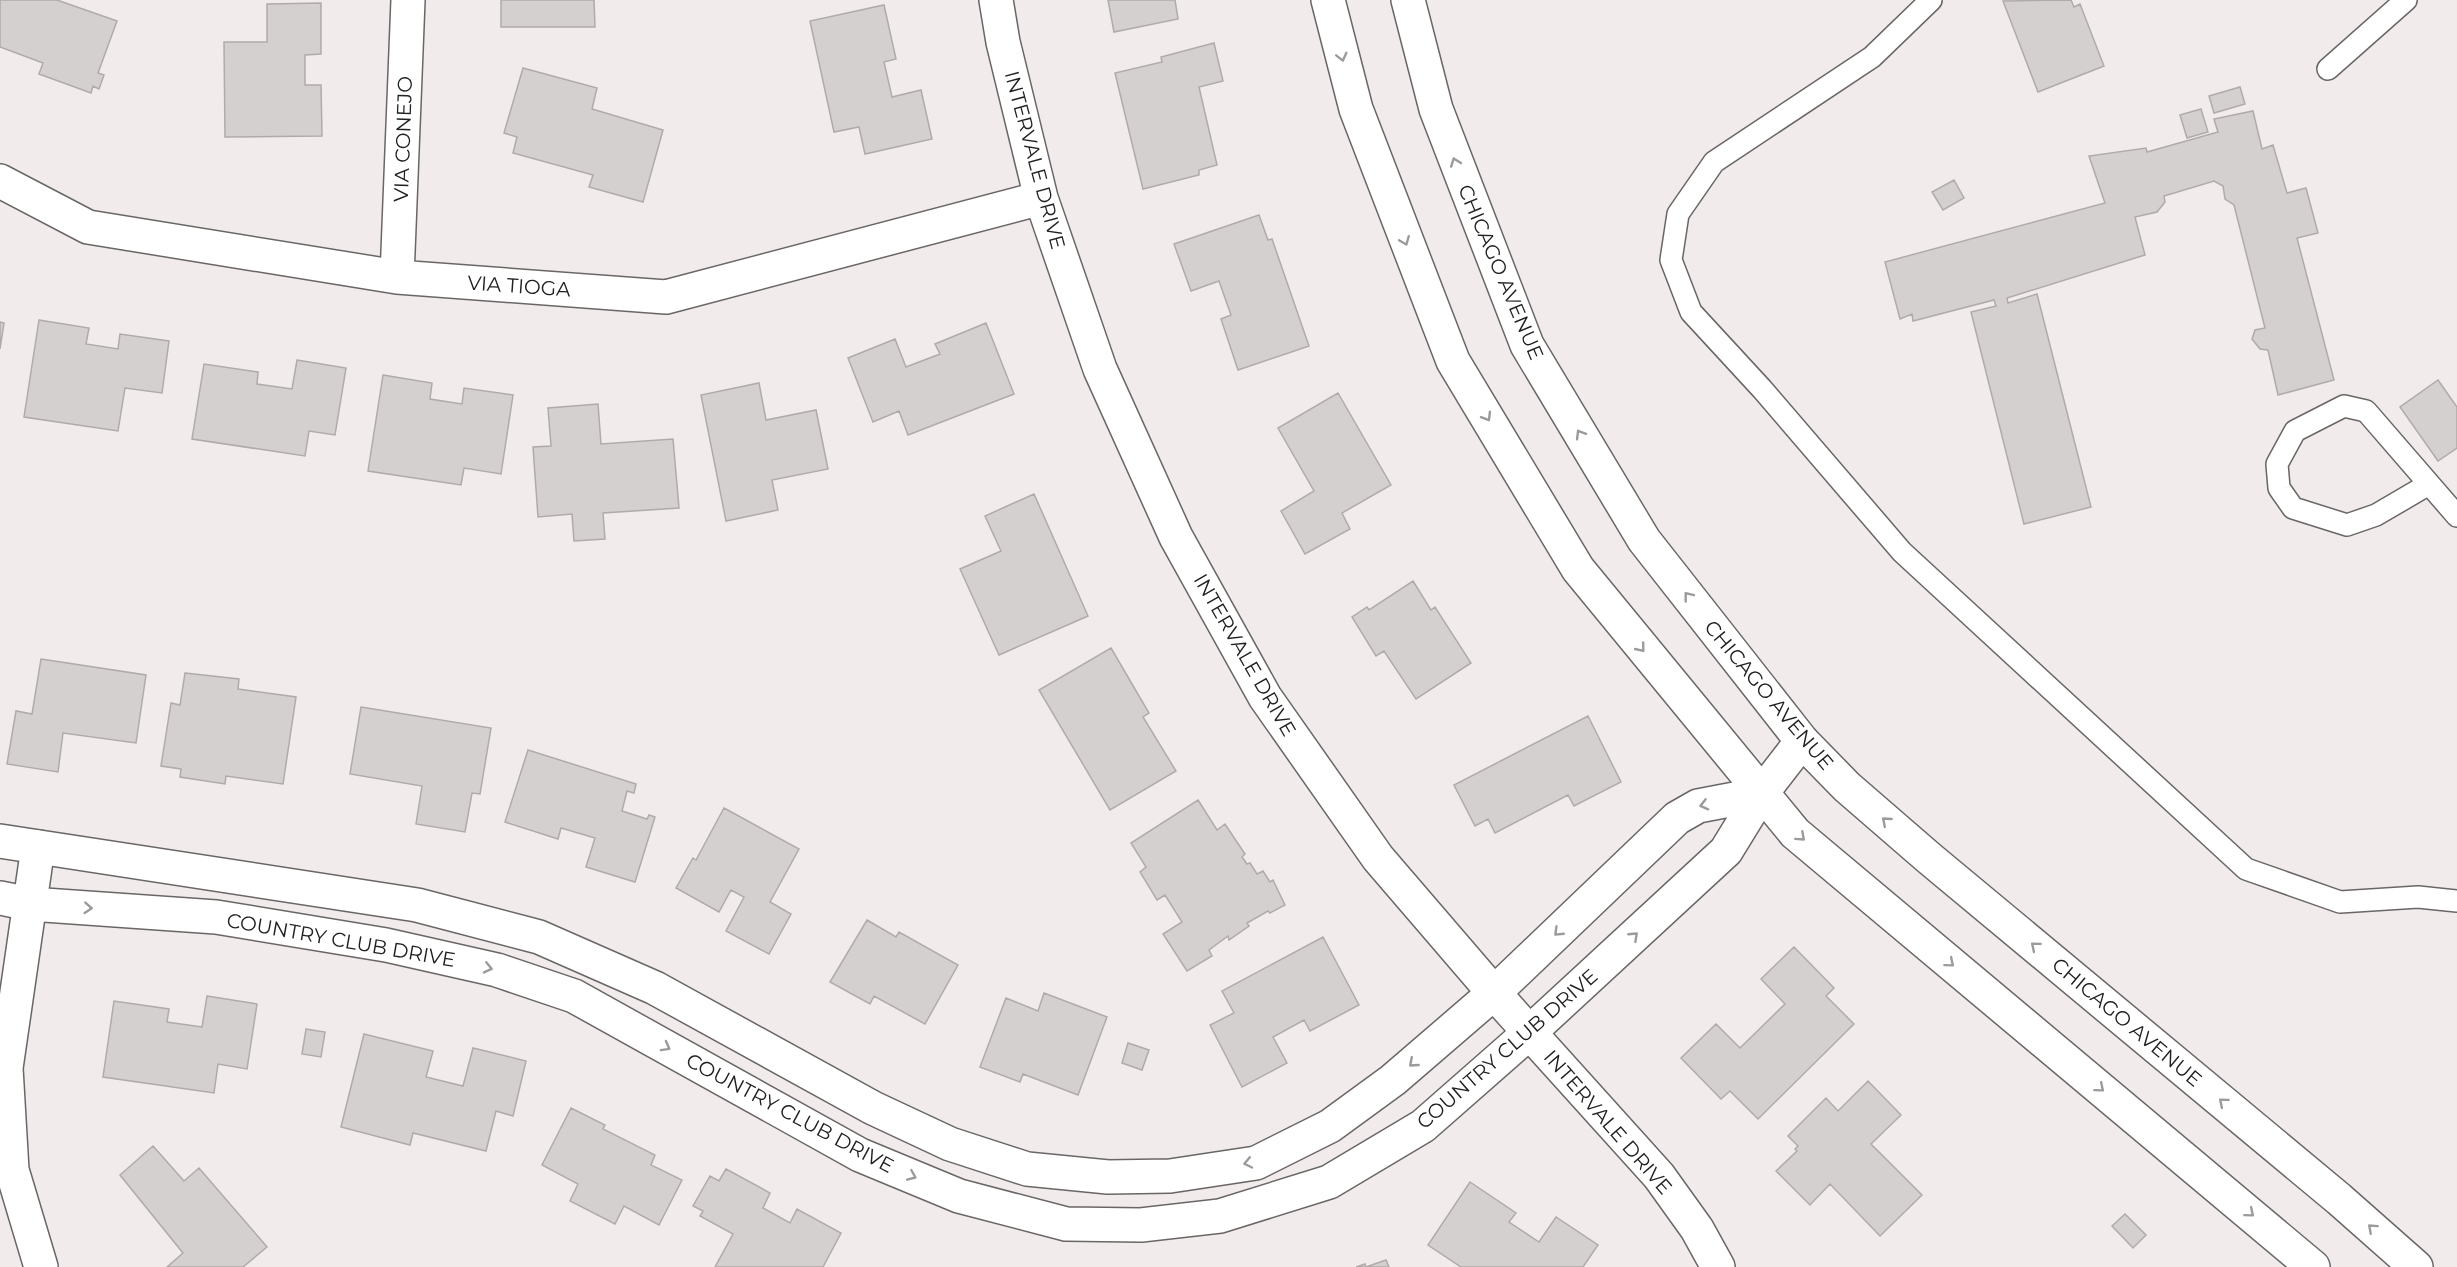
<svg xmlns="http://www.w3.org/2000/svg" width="2457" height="1267" font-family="Montserrat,sans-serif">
<rect width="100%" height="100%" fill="#f1ebeb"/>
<path fill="#d5d0d0" stroke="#b0abaa" stroke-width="1.5" d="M0,0h57l60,21 -19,52 6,2 -5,14 -6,-3 -2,7 -52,-19 4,-11 -43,-16z
M501,0h93l1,27h-94z
M1108,0h67l3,19 -64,13z
M2071,0l3,7 6,-3 24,62 -66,26 -35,-91z
M321,3v51l-16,1v30h16l1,51 -97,1 -1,-95h43v-38z
M884,5l12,54 -12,3 8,35 29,-7 11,49 -67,15 -6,-27 -25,5 -24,-111z
M1214,43l9,38 -24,6 18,78 -18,5v5l-56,14 -28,-116 47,-11 -1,-5z
M523,68l74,20 -5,21 71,21 -20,72 -54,-15 4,-12 -80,-22 4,-16 -13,-4z
M2240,87l5,17 -31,9 -5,-17z
M2201,109l7,23 -21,6 -7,-23z
M2253,111l9,38 11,-4 14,48 19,-5 12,45 -21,5 37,142 -56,15 -10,-45 -8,-1 -8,-10 3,-9 10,-2 -31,-123 -9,-6 -2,-13 -9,-5 -50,15 1,6 -8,10 -22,5 10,38 -138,43 1,5 29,-9 54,213 -67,17 -53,-212 25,-6 -2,-6 -81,21 -1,-7 -12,5 -15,-57 220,-59 -16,-47 57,-8 1,4 71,-20 -4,-13z
M1954,180l10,18 -21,12 -11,-18z
M1259,215l9,25 4,-1 37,107 -71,24 -17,-51 10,-4 -12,-34 -28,10 -17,-47z
M39,320l50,8 -3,16 32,5 2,-15 49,7 -7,52 -37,-5 -7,43 -94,-14z
M0,322l4,1 -4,26z
M986,323l28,71 -106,41 -9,-24 -26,11 -25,-64 47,-19 11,28 34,-13 -5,-10z
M297,360l49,8 -11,67 -26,-4 -4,25 -113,-17 12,-75 54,8 -1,12 35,5z
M383,375l49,8 -2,16 32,5 2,-16 49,7 -12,79 -37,-6 -3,17 -93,-14z
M2438,380l19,27v41l-19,13 -38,-54z
M759,383l7,37 50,-10 12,59 -56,11 6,30 -52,11 -25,-126z
M1338,393l53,92 -49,28 8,16 -45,25 -24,-43 33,-20 -36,-63z
M598,404l3,40 72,-5 6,69 -76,5 2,26 -31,2 -2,-27 -34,3 -5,-70 18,-1 -3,-38z
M1034,494l54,122 -89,39 -39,-86 41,-18 -16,-35z
M1413,581l18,29 4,-3 36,56 -55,36 -32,-48 -8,5 -24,-39 15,-10 2,3z
M1111,648l38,65 -6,4 33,54 -66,39 -71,-120z
M41,659l105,16 -10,68 -73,-10 -5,39 -51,-8 9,-53 16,3z
M185,673l54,6 -1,10 58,8 -13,87 -57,-8 -1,8 -45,-7 1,-8 -20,-3 10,-63 9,2z
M361,707l130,21 -11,66 -8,-1 -7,39 -49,-8 6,-38 -72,-12z
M1588,716l33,66 -47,24 -6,-11 -73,38 -7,-14 -13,7 -21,-41z
M528,750l108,34 -2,9 -7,-2 -5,20 25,8 2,-4 6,2 -20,65 -49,-15 9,-29 -34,-10 -3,11 -53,-17z
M1198,800l19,30 8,-6 20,30 -3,3 5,7 3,-1 7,11 6,-3 7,11 3,-2 12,25 -15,8 -2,-2 -21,12 2,3 -20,14 -1,-4 -19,14 3,6 -25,15 -24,-37 19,-12 -17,-27 -8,5 -17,-28 6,-5 -15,-24z
M724,808l75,41 -29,53 21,12 -22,40 -43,-23 18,-34 -13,-7 -12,22 -43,-24 17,-30 3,2z
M867,920l29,17 3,-5 59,33 -33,59 -51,-28 -4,8 -40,-22z
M1323,937l36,68 -49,26 -6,-11 -31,17 14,26 -45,24 -32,-62 24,-12 -12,-22z
M1794,947l40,41 -8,8 28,28 -96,95 -28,-28 -9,8 -40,-41 35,-34 24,24 45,-44 -24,-25z
M1044,993l63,24 -29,78 -55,-21 -3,8 -40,-15 26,-69 32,13z
M207,996l50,8 -10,65 -29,-5 -4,29 -111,-16 11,-76 55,8 -2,13 35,5z
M306,1029l19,3 -4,25 -19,-3z
M364,1034l69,17 -7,26 37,9 10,-38 53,13 -13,55 -17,-5 -10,40 -73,-18 -3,12 -69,-18z
M1128,1043l21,7 -7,20 -20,-7z
M1868,1081l33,34 -30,29 51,51 -42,41 -50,-52 -20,21 -34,-34 21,-20 -2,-2 3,-3 -10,-10 38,-38 12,13z
M571,1108l34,17 -2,4 52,26 -4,10 31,15 -23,45 -35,-19 -9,18 -45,-23 8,-17 -36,-19z
M153,1146l31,35 15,-13 68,79 -24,20h-76l16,-14 -63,-78z
M726,1169l44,24 -7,15 27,15 7,-14 44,24 -18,34h-108l18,-33 -33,-18 3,-5 -10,-5 17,-30 9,5z
M1470,1182l46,31 -7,9 30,20 17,-25 42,28 -15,22h-122l-33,-22z
M2125,1214l21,21 -13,13 -21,-22z
M1386,1260l3,7h-33l9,-3 1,3z"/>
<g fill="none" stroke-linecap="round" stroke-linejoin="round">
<defs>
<path id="service" d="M1931,0l-59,57 -158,105 -36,52 -7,46 20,52 71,77 140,163 344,317 94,33 78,-5 39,4
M2328,69l78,-69
M2429,484l-53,31 -29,10 -54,-17 -14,-20 -2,-24 18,-33 49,-25 22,5 91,105"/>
<path id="minor" d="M996,0l7,42 38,156 59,171 76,168 89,160 113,161 116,135 165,183 38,53 21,38
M0,181l88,46 309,50 269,20 375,-99
M397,277l11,-277
M38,847l-32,221 6,102 29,97"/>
<path id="tertiary" d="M0,841l417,64 122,32 116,51 218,120 77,36 77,25 81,8 62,-1 86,-13 74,-37 63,-46 101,-87 183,-175 21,-12 63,-12
M0,898l30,6 186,13 170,28 111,25 77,26 286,159 99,41 107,28 75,1 79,-9 109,-34 94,-56 107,-94 196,-181 35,-57 41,-53"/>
<path id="primary" d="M1328,0l28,109 97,252 125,208 217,264 518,434
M1408,0l28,109 91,236 117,195 158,201 45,46 82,71 410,341 77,68"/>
</defs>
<use href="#service" stroke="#6a6666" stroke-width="24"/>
<use href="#minor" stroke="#6a6666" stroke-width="36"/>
<use href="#tertiary" stroke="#6a6666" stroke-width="36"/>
<use href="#primary" stroke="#6a6666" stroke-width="36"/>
<use href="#service" stroke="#fff" stroke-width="21"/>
<use href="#minor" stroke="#fff" stroke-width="33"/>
<use href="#tertiary" stroke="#fff" stroke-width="33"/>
<use href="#primary" stroke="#fff" stroke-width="33"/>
</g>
<defs><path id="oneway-chevron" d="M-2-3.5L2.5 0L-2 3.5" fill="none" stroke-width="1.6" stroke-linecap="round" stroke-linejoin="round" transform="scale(1.5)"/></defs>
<g stroke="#9b9b9b">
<use href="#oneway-chevron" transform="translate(1342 57) rotate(76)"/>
<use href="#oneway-chevron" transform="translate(1455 162) rotate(-110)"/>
<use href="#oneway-chevron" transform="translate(1405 241) rotate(68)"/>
<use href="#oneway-chevron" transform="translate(1487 417) rotate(59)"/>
<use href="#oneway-chevron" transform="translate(1580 434) rotate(-121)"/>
<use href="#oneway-chevron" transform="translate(1688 596) rotate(-128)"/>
<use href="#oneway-chevron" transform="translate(1641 648) rotate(51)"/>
<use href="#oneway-chevron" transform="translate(1704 805) rotate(166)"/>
<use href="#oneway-chevron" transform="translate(1886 821) rotate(-139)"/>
<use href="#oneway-chevron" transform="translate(1801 837) rotate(42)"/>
<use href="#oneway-chevron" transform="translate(88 908) rotate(4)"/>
<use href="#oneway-chevron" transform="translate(1558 932) rotate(136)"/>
<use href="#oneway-chevron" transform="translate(1634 936) rotate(-43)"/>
<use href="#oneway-chevron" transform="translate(2035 946) rotate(-140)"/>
<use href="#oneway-chevron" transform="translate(1950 963) rotate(40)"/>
<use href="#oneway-chevron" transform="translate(488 968) rotate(13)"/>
<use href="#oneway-chevron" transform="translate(666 1047) rotate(29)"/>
<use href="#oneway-chevron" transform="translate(1413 1063) rotate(139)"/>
<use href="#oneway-chevron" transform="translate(2100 1088) rotate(40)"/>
<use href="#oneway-chevron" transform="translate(2223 1102) rotate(-140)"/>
<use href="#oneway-chevron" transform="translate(1248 1163) rotate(168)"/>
<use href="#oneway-chevron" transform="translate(912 1176) rotate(23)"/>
<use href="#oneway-chevron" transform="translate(2250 1213) rotate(40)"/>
<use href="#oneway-chevron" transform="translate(2372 1228) rotate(-138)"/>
</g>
<g text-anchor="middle" stroke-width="4.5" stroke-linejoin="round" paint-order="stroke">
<g font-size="20" fill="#212020" stroke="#fff">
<text transform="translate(403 139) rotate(-88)" y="7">VIA CONEJO</text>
<text transform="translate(1035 160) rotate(75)" y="7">INTERVALE DRIVE</text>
<text transform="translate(1501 272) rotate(67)" y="7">CHICAGO AVENUE</text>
<text transform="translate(519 286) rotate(4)" y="7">VIA TIOGA</text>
<text transform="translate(1245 655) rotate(60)" y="7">INTERVALE DRIVE</text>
<text transform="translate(1769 695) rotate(50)" y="7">CHICAGO AVENUE</text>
<text transform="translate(341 940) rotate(10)" y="7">COUNTRY CLUB DRIVE</text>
<text transform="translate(2127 1022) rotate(40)" y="7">CHICAGO AVENUE</text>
<text transform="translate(1507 1049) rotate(-41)" y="7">COUNTRY CLUB DRIVE</text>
<text transform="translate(790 1113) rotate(28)" y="7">COUNTRY CLUB DRIVE</text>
<text transform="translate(1608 1122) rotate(49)" y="7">INTERVALE DRIVE</text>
</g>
</g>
</svg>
